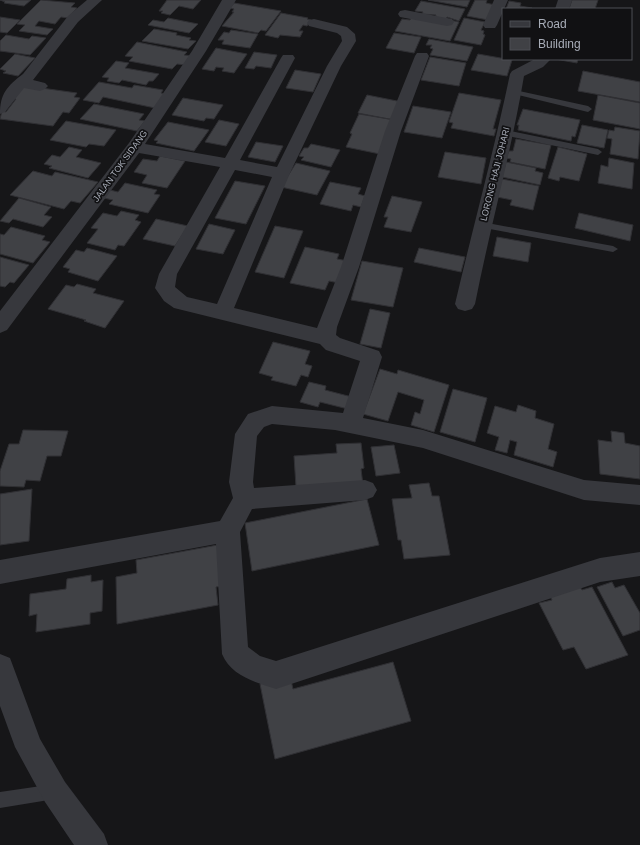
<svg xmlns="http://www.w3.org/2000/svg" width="640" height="845" font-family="Helvetica,sans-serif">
<rect width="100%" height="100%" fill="#161618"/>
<path fill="#404145" stroke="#303034" d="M0,0h31l-7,6 -20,-3 1,-1z
M41,0l34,3 -4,4 6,1 -9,10 -7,-1 -6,7 -16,-3 -4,5 18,3 -6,6 -28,-4 6,-6 -8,-1z
M167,0h34l-8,9 -14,-3 -9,9 -9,-2 2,-2h-4z
M428,0h42l-3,7z
M475,0h12l-1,3 9,2 -7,15 -21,-4z
M572,0h26l-3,9h-26z
M421,1l44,8 -6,12 -12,-4 -1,2 -11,-2 1,-2 -14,-1 1,-2 -8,-1z
M509,1l12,2 -1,3 12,2 -26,1z
M234,3l47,8 -15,20 -5,-1 -3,3 -36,-7 12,-14h-2l2,-3 -4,-1z
M281,13l27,5 -1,1 4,1 -4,6 -4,-1 -4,6h4l-3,6 -20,-2 -2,3 -13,-3z
M0,17l20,3 -13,13 -7,-1z
M168,18l30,6 -9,9 -41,-8 5,-5 11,2z
M411,18l39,2 9,2 -9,19 -55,-10 7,-12 8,1z
M464,18l21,4 -4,8 3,1 -1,3 2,1 -4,10 -27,-5z
M154,29l23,4 -1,2 15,3 -2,2 7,1 -8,8 -46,-8z
M231,30l27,4 -8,14 -28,-4 2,-4h-6l6,-8 5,1z
M394,33l27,4 -7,16 -28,-5z
M6,35l23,4 3,-3 14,2 -16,17 -30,-4v-10z
M429,39l44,8 -6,14 -37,-6 3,-6 -3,-1 2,-3h-6z
M137,42l50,10 -3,3 9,1 -7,9 -9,-1 -5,5 -43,-8 4,-4 -8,-1z
M216,48l31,6 -13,19 -12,-2 2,-3 -8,-1 -2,4 -12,-2z
M254,52l23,3 -6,13 -15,-2 -2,3 -9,-1z
M15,54l20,4 -17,18 -15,-3 3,-2 -6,-2z
M478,54l34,6 -5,16 -36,-6z
M430,57l36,6 -7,23 -38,-6z
M555,59h23l-1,4z
M116,61l13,2 -4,5 34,6 -6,7h-4l-3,4 -24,-5 -3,3 -12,-2 2,-3 -7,-1z
M295,70l26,4 -8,18 -27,-4z
M583,71l57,11v20l-62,-11z
M99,82l33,6 2,-3 29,5 -2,3 4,1 -10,14 -52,-11 -4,6 -16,-3z
M20,85l57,8 -3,4 6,1 -11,15 -6,-1 -10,14 -53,-7 2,-8 4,1 10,-13 -6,-1z
M459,93l42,7 -8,29h3l-2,7 -43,-8 2,-5 -4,-1z
M367,95l35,7 -8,18 -36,-7z
M598,95l42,8v26l-47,-9z
M183,98l40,7 -9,14 -8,-1 -2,3 -32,-6z
M94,104l50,10 -5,6 6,1 -8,10 -57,-12z
M413,106l38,6 -9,26 -38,-6z
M523,109l57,11 -5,17 -3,-1 -1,5 -53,-11 1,-5h-2z
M359,114l36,6 -15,34 -34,-7 6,-13 -2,-1z
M219,120l20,4 -13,22 -21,-4z
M66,121l50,9 -12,16 -15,-2 -3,3 -36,-7z
M168,122l41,8 -15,21 -38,-8 2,-2 -4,-1z
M582,125l26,5 -4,18 -27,-5z
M615,127l25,4 -2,28 -28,-5 2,-15 -5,-1 2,-8 5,1z
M516,139l35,6 -6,24 -35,-7 1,-3 -5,-1 3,-7h4z
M256,142l27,4 -8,16 -27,-5z
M311,144l29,6 -9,17 -30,-7 3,-3 -5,-1 5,-8h4z
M69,147l13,3 -6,7 25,6 -13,15 -39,-10 3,-2 -8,-2 8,-9 8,2z
M558,147l29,7 -8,27 -19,-4 -1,4 -11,-3z
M445,152l41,6 -5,26 -43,-7z
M160,156l25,5 -18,27 -25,-5 5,-8 -13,-3 9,-13 14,2z
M609,158l25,5 -2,26 -34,-6 3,-18 7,2z
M506,162l30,6 -1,3 8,2 -3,12 -38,-8z
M296,163l34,8 -13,24 -36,-8z
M33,171l19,5 3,-4 43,10 -18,21 -9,-2 -7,8 -54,-14z
M502,179l37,7 -6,24 -23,-5 2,-5 -15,-3z
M235,181l30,5 -19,38 -31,-6z
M330,182l31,6 -3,6 7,2 -4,11 -8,-2 -2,6 -31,-7z
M125,183l32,7 -3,4 6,1 -12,18 -39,-9 4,-4 -9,-2 6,-8 8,2z
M392,196l30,6 -11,30 -27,-5 4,-10h-4z
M19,198l32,9 -7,8 8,2 -9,10 -30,-8 -4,4 -9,-2z
M121,211l18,4 -4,5 6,2 -17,24 -6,-1 -3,5 -28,-7 11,-14 -7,-1 12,-15 14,3z
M579,213l54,12 -3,16 -55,-13z
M156,219l32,7 -13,20 -32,-7z
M209,224l26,6 -12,24 -27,-5z
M275,226l28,5 -19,47 -29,-6z
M11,227l34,9 -3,4 8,2 -17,21 -33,-9v-20l4,1z
M497,237l34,6 -3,19 -35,-6z
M305,247l34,7 -2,5 11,2 -9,22 -10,-2 -4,9 -35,-7z
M87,248l30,8 -19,25 -30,-9 2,-3 -7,-2 13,-17 8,2z
M419,248l46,9 -4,15 -47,-10z
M0,257l29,8 -15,18 -4,-1 -5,5 -5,-1z
M362,261l41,7 -10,39 -42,-7z
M77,284l19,5 -3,4 31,8 -19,27 -21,-7 2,-1 -38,-11 18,-24 8,2z
M370,309l20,4 -9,35 -21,-4z
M273,342l37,9 -5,13 7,2 -4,11 -7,-2 -5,11 -25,-6 2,-3 -14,-4z
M380,369l17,5 1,-4 51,15 -15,47 -23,-7 4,-13 5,2 4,-14 -26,-8 -10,29 -25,-7z
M309,382l17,4 -1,4 27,7 -4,12 -28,-7 -2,5 -18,-5z
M453,389l34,9 -12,44 -35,-10z
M518,405l18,6 -1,7 19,6 -6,25 9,3 -4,15 -39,-12 3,-13 -7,-2 -3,13 -12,-3 4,-13 -12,-4 8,-27 21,6z
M23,430l45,1 -7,25h-14l-7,25 -14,-1 -2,7 -24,-1v-15l9,-27h10z
M611,431l13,2 1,10 15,3v33l-40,-5 -2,-34 14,2z
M361,443l3,25 -3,1 2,16 -67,2 -2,-31 43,-3 -1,-9z
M394,445l6,28 -24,3 -5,-29z
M429,483l3,13h7l11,59 -46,4 -3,-19h-3l-6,-41 20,-1 -3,-13z
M32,489l-3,52 -29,4v-51z
M367,499l12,46 -127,26 -7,-48z
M223,544l6,41 -13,2 2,18 -101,19 -1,-47 21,-4 -1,-13z
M91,575v7l12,-2 -1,31 -12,2v11l-54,8 1,-18 -8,2 1,-22 36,-5 1,-10z
M577,582l5,8 10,-3 36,68 -42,14 -12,-22 -11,3 -24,-47 13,-3 -4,-9z
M612,582l3,6 9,-3 16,28v17l-17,6 -26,-49z
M393,662l18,59 -136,38 -15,-75 30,-8 3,13z"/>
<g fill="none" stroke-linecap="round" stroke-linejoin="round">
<path fill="#37383d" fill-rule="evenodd" d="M510,89l78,17 4,3 -4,3 -78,-19z
M506,130l92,19 4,3 -4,3 -95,-20v-4z
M482,222l131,24 5,3 -5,3 -134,-25 -2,-2z
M55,784l6,2 2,6 -2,6 -61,10v-16z"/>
<path fill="#37383d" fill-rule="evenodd" d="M87,0h15l-24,22 -45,58 12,3 3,3 -3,3 -5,2 -16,-3 -19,24 -5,2c0,-20 7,-28 23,-40l45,-58z
M222,0h14l-30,51 -61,93 80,14 56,-100 2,-3h10l2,3 -55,102 37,7 50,-101 15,-25 -1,-5 -4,-3 -28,-7 -2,-3 2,-3 5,-1 33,8 8,7 1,7 -15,25 -51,107 -56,135 83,20 24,-61 44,-136 30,-75 2,-3h10l2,3 -28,75 -42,136 -22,60 -1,8 4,3 39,13 3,6 -19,61 60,12 161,50 56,5v20l-56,-5 -161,-52 -88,-18 -63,-6 -8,3 -7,9 -4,46 1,6 111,-8 8,3 4,7 -4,7 -8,3 -113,9 -12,23 8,115 12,9 16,5 324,-103 40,-6v24l-40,6 -324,107c-21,-7 -45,-13 -54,-35l-6,-110 -216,40v-24l220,-39 13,-23 -4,-16 6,-48 13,-20 24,-8 71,7 17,-52 -34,-11 -6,-6 -146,-36 -10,-7 -9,-13 4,-14 61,-107 -81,-14 -132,177 -7,3v-22l129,-168 63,-92zM235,170l37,7 -55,127 -30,-7 -12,-10 2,-13z
M494,0h14l-11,25 -2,3h-10l-2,-3z
M558,0h14l-3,9h-14z
M405,10l42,8 5,1 2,3 -2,3 -5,1 -47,-9 -2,-3 2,-3z
M535,59h16l-8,8 -19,9c-13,77 -34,152 -49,228l-3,5 -7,2 -7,-2 -3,-5c18,-77 39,-153 55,-230l2,-3z
M0,654l10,4 30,81 25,43 39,52 4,11h-34l-29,-43 -30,-55 -15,-41z"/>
</g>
<g text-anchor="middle" stroke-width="3.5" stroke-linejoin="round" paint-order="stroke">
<g font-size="9" fill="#a8adb8" stroke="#111113">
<text transform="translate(120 166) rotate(-54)" y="3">JALAN TOK SIDANG</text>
<text transform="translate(495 174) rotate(-76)" y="3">LORONG HAJI JOHARI</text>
</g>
</g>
<rect x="502" y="8" width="130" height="52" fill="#111113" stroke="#4d4f55"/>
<rect x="510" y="21" width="20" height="6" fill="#37383d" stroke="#4d4f55"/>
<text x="538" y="28" font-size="12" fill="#a8adb8">Road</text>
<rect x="510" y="38" width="20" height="12" fill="#404145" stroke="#4d4f55"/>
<text x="538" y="48" font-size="12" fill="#a8adb8">Building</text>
</svg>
